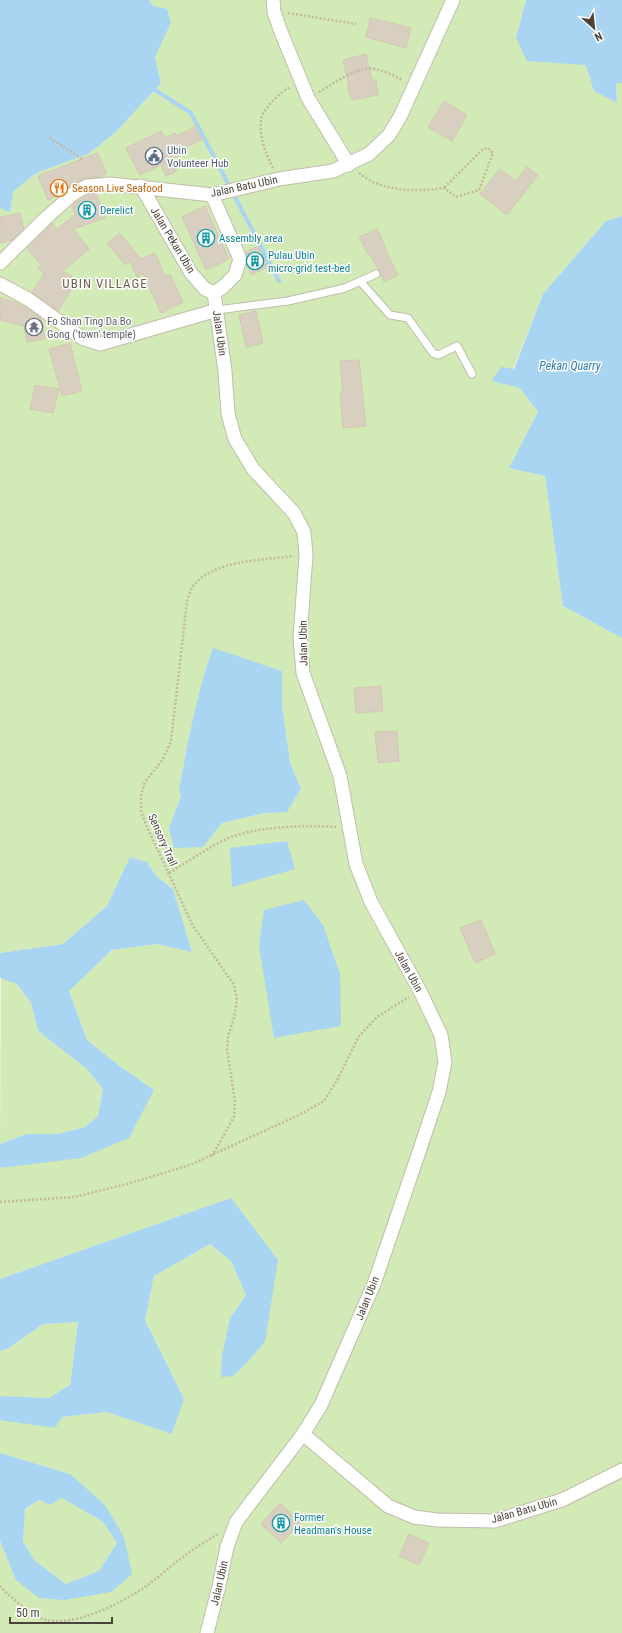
<svg xmlns="http://www.w3.org/2000/svg" width="622" height="1633" font-family="'Roboto Condensed',sans-serif">
<rect width="100%" height="100%" fill="#f6f3ec"/>
<path fill="#d2eab5" fill-rule="evenodd" d="M149,0h377l-10,38 106,-38 -15,78 10,24 -1,-19h6v133l-16,5 -63,73 -30,75 -21,12 28,7 18,24 -29,56 36,8 18,130 59,32v995h-622v-92l16,39 95,12 13,-55 -54,-63 -70,-21v-33l62,-3 45,-5 65,22 12,-35 -39,-79 9,-44 56,-32 21,17 15,34 -16,23 -9,58h11l9,-7 24,-27 -34,-144 -231,81v-111l16,-3 138,-75 -36,-25 -31,-25 -18,-49 43,-41 45,-6 35,8 -19,-63 -17,-13 -9,-14 -17,-5 -23,49 -44,38 -63,9v-745l10,3 3,-19 19,-16 7,-4 49,-18 27,-21 46,-50 -6,-26 16,-34 -18,-17zM213,649l69,22v34l8,57 11,27 -14,22 -23,2 -42,10 -19,24 -34,-19 12,-32 -2,-6c9,-48 17,-96 34,-141z
M1,977l16,7 14,19 7,28 49,38 16,20 -5,27 -13,11 -27,7h-32l-26,10z
M78,1322l-8,63 -21,13 -49,-2v-45l7,-2 36,-25z
M62,1498l41,24 14,21 -18,28 -33,13 -32,-24 -11,-19 2,-31 14,-10 11,5z"/>
<path fill="#a9d4f2" fill-rule="evenodd" d="M0,0h149l4,6 14,3 4,14 -16,34 6,26 -46,50 -27,21 -49,18 -7,4 -19,16 -3,20 -10,-4z
M526,0h96v83h-6l1,20 -23,-12 -8,-26 -59,-4 -11,-23z
M622,216v422l-59,-32 -18,-130 -36,-8 29,-56 -18,-24 -29,-7 10,-14 13,2 29,-75 63,-73z
M213,648l69,23v34l8,57 11,27 -14,23 -23,1 -42,10 -19,24 -29,1 -5,-20 12,-32 -2,-6c9,-48 17,-96 34,-142z
M287,841l8,28 -63,18 -2,-39z
M130,857l17,5 9,14 17,13 19,63 -35,-8 -45,6 -43,41 18,49 31,25 36,25 -25,48 -48,20 -81,10v-24l26,-10h32l27,-7 13,-11 5,-27 -16,-20 -49,-38 -7,-28 -14,-19 -17,-6v-25l63,-9 44,-38z
M304,900l19,25 17,49 1,52 -67,12 -15,-92 5,-36z
M231,1198l47,62 -13,82 -24,27 -9,7 -11,1 1,-21 8,-38 16,-23 -15,-34 -21,-17 -56,32 -9,44 39,79 -12,35 -65,-22 -45,5 -7,11 -55,-8v-24l49,2 21,-13 8,-63 -35,2 -36,25 -7,2v-72z
M0,1453l70,21 35,31 19,32 8,37 -21,18 -47,8 -25,-2 -23,-18 -16,-39zM62,1498l41,24 14,21 -18,28 -33,13 -32,-24 -11,-19 2,-32 14,-9 11,5z"/>
<g fill="none" stroke-linecap="round" stroke-linejoin="round">
<path stroke="#a9d4f2" stroke-width="4" d="M155,90l36,23 88,168"/>
</g>
<path fill="#d8cfc1" stroke="#d3c7b4" d="M370,18l41,10 -5,20 -40,-11z
M366,54l6,26h4l2,15 -26,5 -5,-13 2,-1 -6,-26z
M444,101l23,14 -15,26 -24,-14z
M195,127l7,12 -19,10 2,4 -14,6 6,12 -11,5 -5,-11 -21,10 -14,-27 35,-17 4,7 10,-5 2,3z
M97,153l10,20 -8,4 -16,2 -13,7 -9,8 -13,6 -10,-24z
M527,167l11,8 -31,40 -27,-21 20,-25 16,12z
M96,193l9,25 -32,11 16,20 -26,22 14,9 -19,31 -26,-19 12,-18 -6,-7 3,-2 -14,-17 25,-25 5,6 18,-14 -3,-9 7,-6 10,-6z
M205,206l24,53 -23,11 -24,-53z
M20,213l4,16 -12,11 -12,3v-26z
M377,229l8,17h-1l14,29 -14,7 -4,-10 -2,-3 -9,-16 -1,1 -9,-17z
M120,233l21,26 14,-6 10,23 5,-2 13,28 -22,11 -18,-39 -6,3 -7,-16 -5,4 -18,-22z
M258,246l10,21 -17,8 -4,-10v-9l-1,-4z
M0,298l18,5 23,15 4,21 -18,3 -3,-16 -24,-6z
M256,311l7,32 -17,4 -7,-32z
M70,343l12,48 -20,5 -13,-47z
M359,360l7,66 -23,2 -3,-36h3l-3,-31z
M35,385l24,4 -6,24 -23,-4z
M381,686l2,25 -27,2 -2,-25z
M397,731l2,30 -21,2 -3,-31z
M481,920l14,34 -20,9 -15,-35z
M280,1503l21,20 -20,20 -20,-19z
M409,1534l20,9 -10,22 -20,-9z"/>
<g fill="none" stroke-linecap="round" stroke-linejoin="round">
<defs>
<path id="lane" d="M360,281l30,34 18,3 25,35 5,2 19,-9 15,28
M217,310l71,-9 57,-13 31,-14"/>
<path id="street" d="M273,0l1,12 7,20 27,66 41,67
M141,186l50,87 14,16 9,4
M212,195l28,64 -5,16 -12,12 -9,6
M0,263l46,-45 28,-25 13,-7 23,-2 102,11 67,-16 54,-8 36,-17 20,-19 11,-18 53,-117
M0,284l28,15 54,39 18,6 117,-34
M303,1434l85,72 26,11 23,3 58,1 67,-21 60,-30
M207,1633l12,-47 8,-39 9,-25 67,-88 18,-29 53,-121 46,-135 19,-57 6,-30 -4,-27 -21,-44 -49,-89 -15,-38 -16,-88 -37,-103 -3,-35 6,-83 -2,-23 -10,-19 -41,-44 -18,-30 -7,-25 -3,-43 -11,-78"/>
</defs>
<use href="#lane" stroke="#c2bbae" stroke-width="9"/>
<use href="#street" stroke="#c2bbae" stroke-width="15"/>
<path stroke="#c4b79f" stroke-width="2.5" stroke-dasharray="2 2" stroke-linecap="butt" d="M288,13l68,11
M319,92c14,-8 39,-27 56,-23 10,2 19,7 28,11
M50,138l32,21
M273,168c-7,-13 -16,-37 -11,-52 4,-10 19,-24 28,-29
M359,173c23,19 56,19 85,15l12,9 23,-7 14,-37 -5,-5 -5,1 -39,39
M169,873c17,-10 34,-22 53,-32 30,-15 81,-16 115,-14
M212,1156l22,-39 1,-16 -8,-52 1,-13 6,-18 3,-18 -3,-15 -41,-59 -46,-99 -6,-16v-16l4,-13 18,-23 8,-18 16,-140c2,-5 3,-11 6,-15 20,-26 70,-26 101,-30
M0,1202l74,-5 53,-13 63,-19 109,-50 25,-14 12,-19 23,-46 18,-19 32,-20
M0,1586c8,9 29,27 40,32 31,12 79,-14 105,-31 13,-9 25,-21 38,-30 11,-9 24,-16 35,-23"/>
<use href="#lane" stroke="#fff" stroke-width="7"/>
<use href="#street" stroke="#fff" stroke-width="13"/>
</g>
<defs>
<symbol id="civic-ring" viewBox="-11 -11 22 22"><circle r="9.5" fill="#fff" stroke="#5c6f8a" stroke-width="1.5"/><path d="M-.6-6.5H3V-4.5H.6V-3L4-1V1h2V6H-6V1h2V-1L-.6-3ZM-1.2 2.5V6h2.4V2.5Z" fill="#5c6f8a"/></symbol>
<symbol id="restaurant-ring" viewBox="-11 -11 22 22"><circle r="9.5" fill="#fff" stroke="#e8710a" stroke-width="1.5"/><path d="M-5-6h1v4h1v-4h1v4h1v-4h1v5L-1.5 .5V6h-2V.5L-5-1ZM5-6V6H3V1.5H1.5Q1.5-4 5-6Z" fill="#e8710a"/></symbol>
<symbol id="building-ring" viewBox="-11 -11 22 22"><circle r="9.5" fill="#fff" stroke="#0f9aa8" stroke-width="1.5"/><path d="M-4-6H4V6H1V3H-1V6H-4ZM-2.5-4.3h1.7v1.8h-1.7ZM.8-4.3h1.7v1.8H.8ZM-2.5-1h1.7V.8h-1.7ZM.8-1h1.7V.8H.8Z" fill="#0f9aa8"/></symbol>
<symbol id="temple-ring" viewBox="-11 -11 22 22"><circle r="9.5" fill="#fff" stroke="#6b7280" stroke-width="1.5"/><path d="M0-6L5-2H3V0L6.5 2.5H4V6H1.5V3h-3V6H-4V2.5H-6.5L-3 0V-2H-5Z" fill="#6b7280"/></symbol>
</defs>
<g fill-rule="evenodd">
<use href="#civic-ring" x="144" y="146" width="20" height="20"/>
<use href="#restaurant-ring" x="49" y="178" width="20" height="20"/>
<use href="#building-ring" x="77" y="200" width="20" height="20"/>
<use href="#building-ring" x="196" y="228" width="20" height="20"/>
<use href="#building-ring" x="245" y="251" width="20" height="20"/>
<use href="#temple-ring" x="24" y="317" width="20" height="20"/>
<use href="#building-ring" x="271" y="1513" width="20" height="20"/>
</g>
<g text-anchor="middle" stroke-width="3" stroke-linejoin="round" paint-order="stroke">
<g font-size="11" fill="#4e5e75" stroke="#fff" text-anchor="start">
<text x="167" y="154">Ubin<tspan x="167" dy="13">Volunteer Hub</tspan></text>
</g>
<g font-size="11" fill="#4b4439" stroke="#fff">
<text transform="translate(244 186) rotate(-12)" y="4">Jalan Batu Ubin</text>
<text transform="translate(173 240) rotate(59)" y="4">Jalan Pekan Ubin</text>
<text transform="translate(220 333) rotate(82)" y="4">Jalan Ubin</text>
<text transform="translate(303 643) rotate(-91)" y="4">Jalan Ubin</text>
<text transform="translate(163 840) rotate(66)" y="4">Sensory Trail</text>
<text transform="translate(409 971) rotate(61)" y="4">Jalan Ubin</text>
<text transform="translate(367 1298) rotate(-68)" y="4">Jalan Ubin</text>
<text transform="translate(524 1510) rotate(-16)" y="4">Jalan Batu Ubin</text>
<text transform="translate(219 1583) rotate(-77)" y="4">Jalan Ubin</text>
</g>
<g font-size="11" fill="#c56008" stroke="#fff" text-anchor="start">
<text x="72" y="192">Season Live Seafood</text>
</g>
<g font-size="11" fill="#0d838f" stroke="#fff" text-anchor="start">
<text x="100" y="214">Derelict</text>
<text x="219" y="242">Assembly area</text>
<text x="268" y="259">Pulau Ubin<tspan x="268" dy="13">micro-grid test-bed</tspan></text>
<text x="294" y="1521">Former<tspan x="294" dy="13">Headman's House</tspan></text>
</g>
<g font-size="11" fill="#5b616d" stroke="#fff" text-anchor="start">
<text x="47" y="325">Fo Shan Ting Da Bo<tspan x="47" dy="13">Gong ('town' temple)</tspan></text>
</g>
<g font-size="12" font-style="italic" fill="#2e7ab2" stroke="#fff">
<text x="570" y="370">Pekan Quarry</text>
</g>
<g font-size="13" letter-spacing="1" fill="#6e6250" stroke="#fff">
<text x="105" y="288">UBIN VILLAGE</text>
</g>
</g>
<g transform="translate(594 28) rotate(153)" stroke="#ffffff" stroke-width="3" paint-order="stroke">
<path d="M0-3L7 15L0 10L-7 15Z" fill="#4b4439"/>
<text y="-6" font-size="11" font-weight="bold" text-anchor="middle" fill="#4b4439">N</text>
</g>
<path d="M10 1617v6h102v-6" fill="none" stroke="#4b4439" stroke-width="2"/>
<text x="16" y="1617" font-size="12" fill="#4b4439" stroke="#ffffff" stroke-width="3" paint-order="stroke">50 m</text>
</svg>
